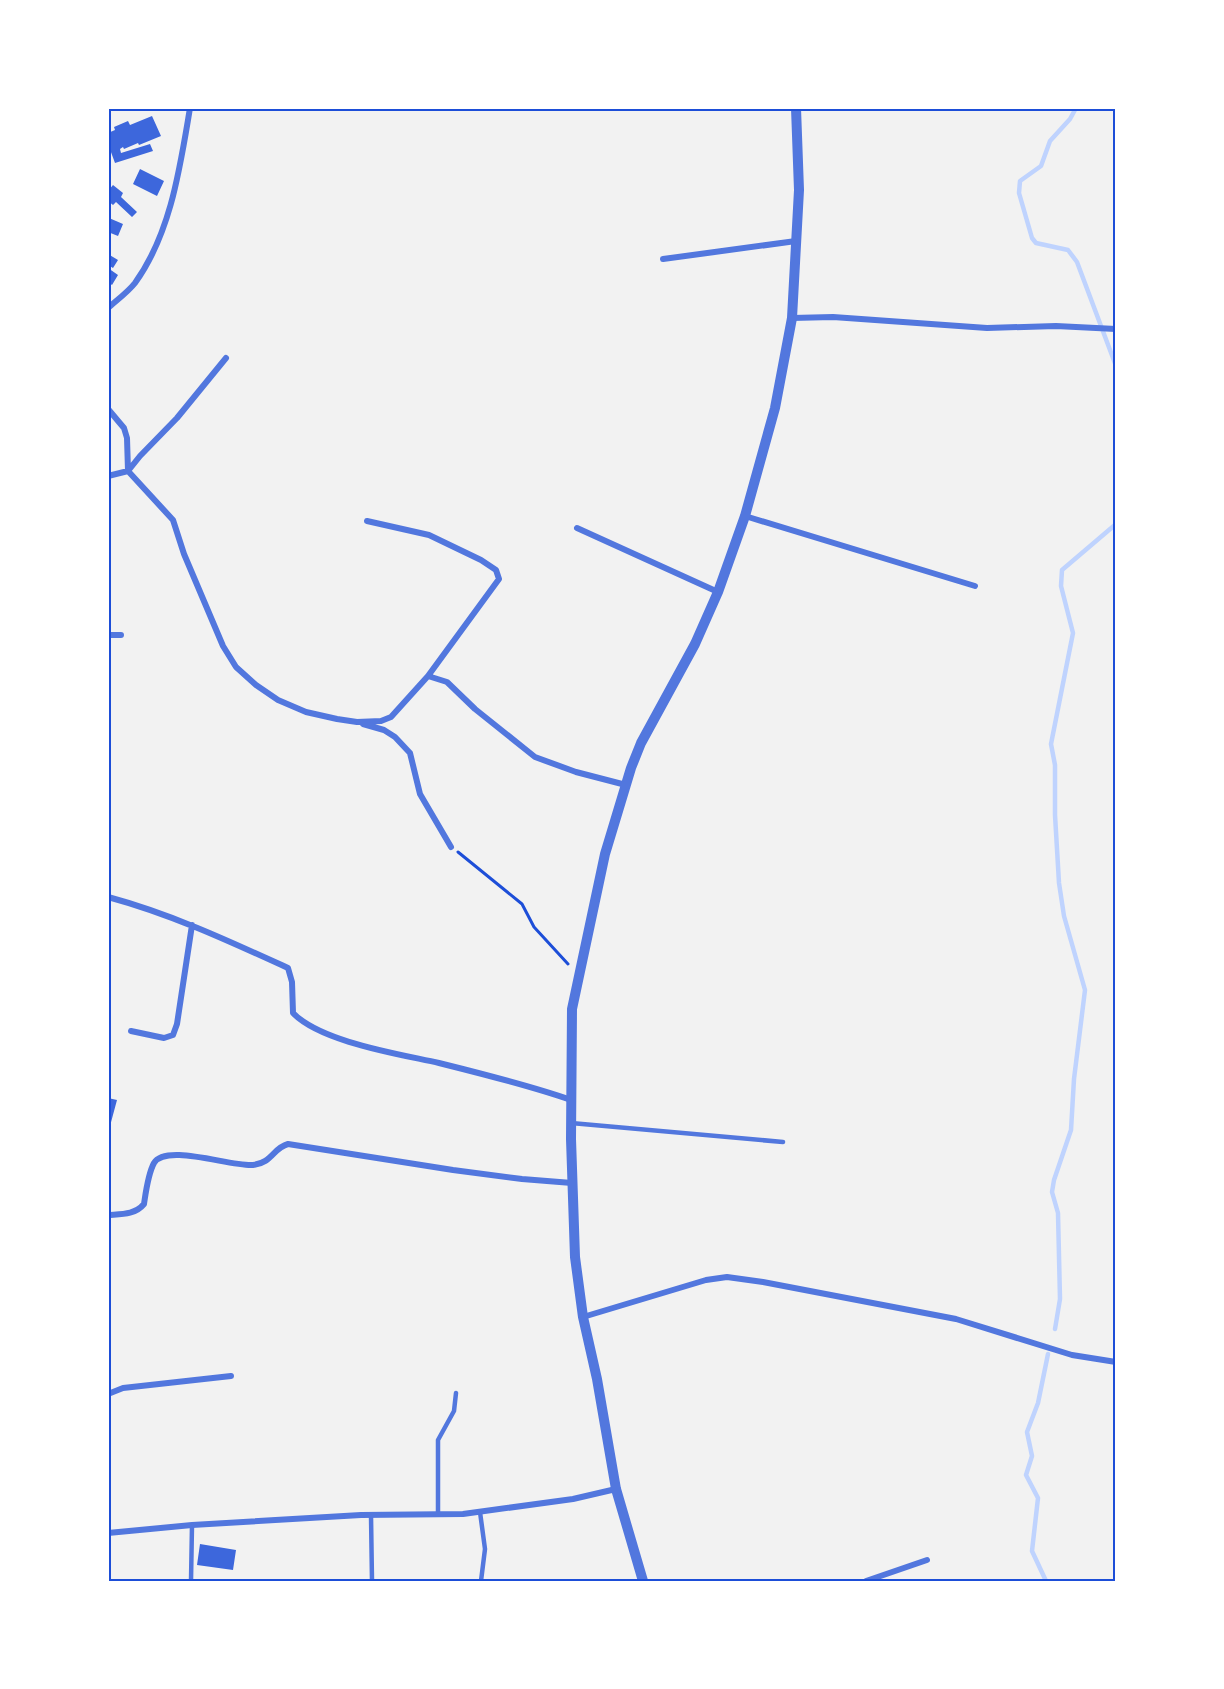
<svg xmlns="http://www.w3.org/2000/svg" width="1224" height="1689" font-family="Poppins,sans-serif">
<rect width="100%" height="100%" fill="#f2f2f2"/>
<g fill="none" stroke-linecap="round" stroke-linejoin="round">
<path stroke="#bfd3fe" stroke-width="4.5" d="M1076,108l-6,11 -20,22 -9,25 -21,15 -1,12 13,45 4,5 32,7 9,12 39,104
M1055,1329l5,-30 -2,-86 -6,-21 2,-12 17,-50 3,-51 11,-89 -21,-74 -5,-33 -4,-68v-50l-4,-21 22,-111 -12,-47 1,-16 54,-46
M1046,1581l-14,-30 6,-53 -12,-23 6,-19 -5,-24 11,-29 10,-49"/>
</g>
<path fill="#3d67dc" d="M152,116l9,20 -22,9 -1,-2 -14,6 -1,-2 -3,2 1,4 29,-9 3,7 -38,12 -7,-19v-11l7,-3 -1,-3 14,-6 2,4z
M140,169l24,12 -7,15 -24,-12z
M113,185l10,8 -2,4 16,15 -5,5 -16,-15 -3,3 -5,-4v-10z
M109,218l14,6 -5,12 -10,-4z
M108,254l10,6 -5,8 -5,-3z
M108,268l10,7 -6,10 -4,-3z
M108,1098l9,2 -7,26 -2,-1z
M200,1544l36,6 -3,20 -36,-5z"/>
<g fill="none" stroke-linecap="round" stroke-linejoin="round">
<path stroke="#1d4ed8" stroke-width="3" d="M458,852l64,52 12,23 34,37"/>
<path stroke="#5277de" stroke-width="4.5" d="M571,1123l212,19
M480,1512l5,37 -4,32
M438,1514v-74l16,-29 2,-18
M371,1515l1,66
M191,1581l1,-56"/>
<path stroke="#5277de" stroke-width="6" d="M663,259l133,-18
M108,308c9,-8 20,-16 27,-25 36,-50 45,-116 55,-175
M792,318l41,-1 154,11 69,-2 60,3
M108,409l16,19 3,10 1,33 45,49 11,34 39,92 13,21 20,18 22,15 28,12 31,7 20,3 24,-1 10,-4 37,-41 19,6 28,27 60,48 41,15 50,13
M108,476l20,-5 12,-15 37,-38 49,-60
M745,516l230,70
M367,521l62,14 52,25 15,10 3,9 -71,97
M577,528l141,64
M108,635h13
M363,724l21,6 11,7 15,16 10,41 31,53
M108,897c63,17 121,44 180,71l4,14 1,31c28,29 106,41 146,50 44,11 89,22 132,37
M131,1031l33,7 9,-3 4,-11 15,-99
M108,1215c13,-1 27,0 36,-11 2,-13 4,-30 10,-41 12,-20 77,4 99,2 19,-2 20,-17 35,-21l165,26 69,9 50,4
M583,1317l123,-37 21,-3 36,5 193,37 116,36 44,7
M108,1394l15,-6 108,-12
M108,1533l84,-8 169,-10 102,-1 110,-15 43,-10
M866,1581l61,-21"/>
<path stroke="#5277de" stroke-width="10" d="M643,1581l-27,-92 -19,-110 -14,-62 -8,-60 -4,-118 1,-130 33,-155 26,-86 10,-25 54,-99 23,-52 27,-76 30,-108 17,-90 7,-128 -3,-82"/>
</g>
<rect width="1224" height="1689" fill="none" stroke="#ffffff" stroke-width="219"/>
<rect x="110" y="110" width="1004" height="1470" fill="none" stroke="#1d4ed8" stroke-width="2"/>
</svg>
